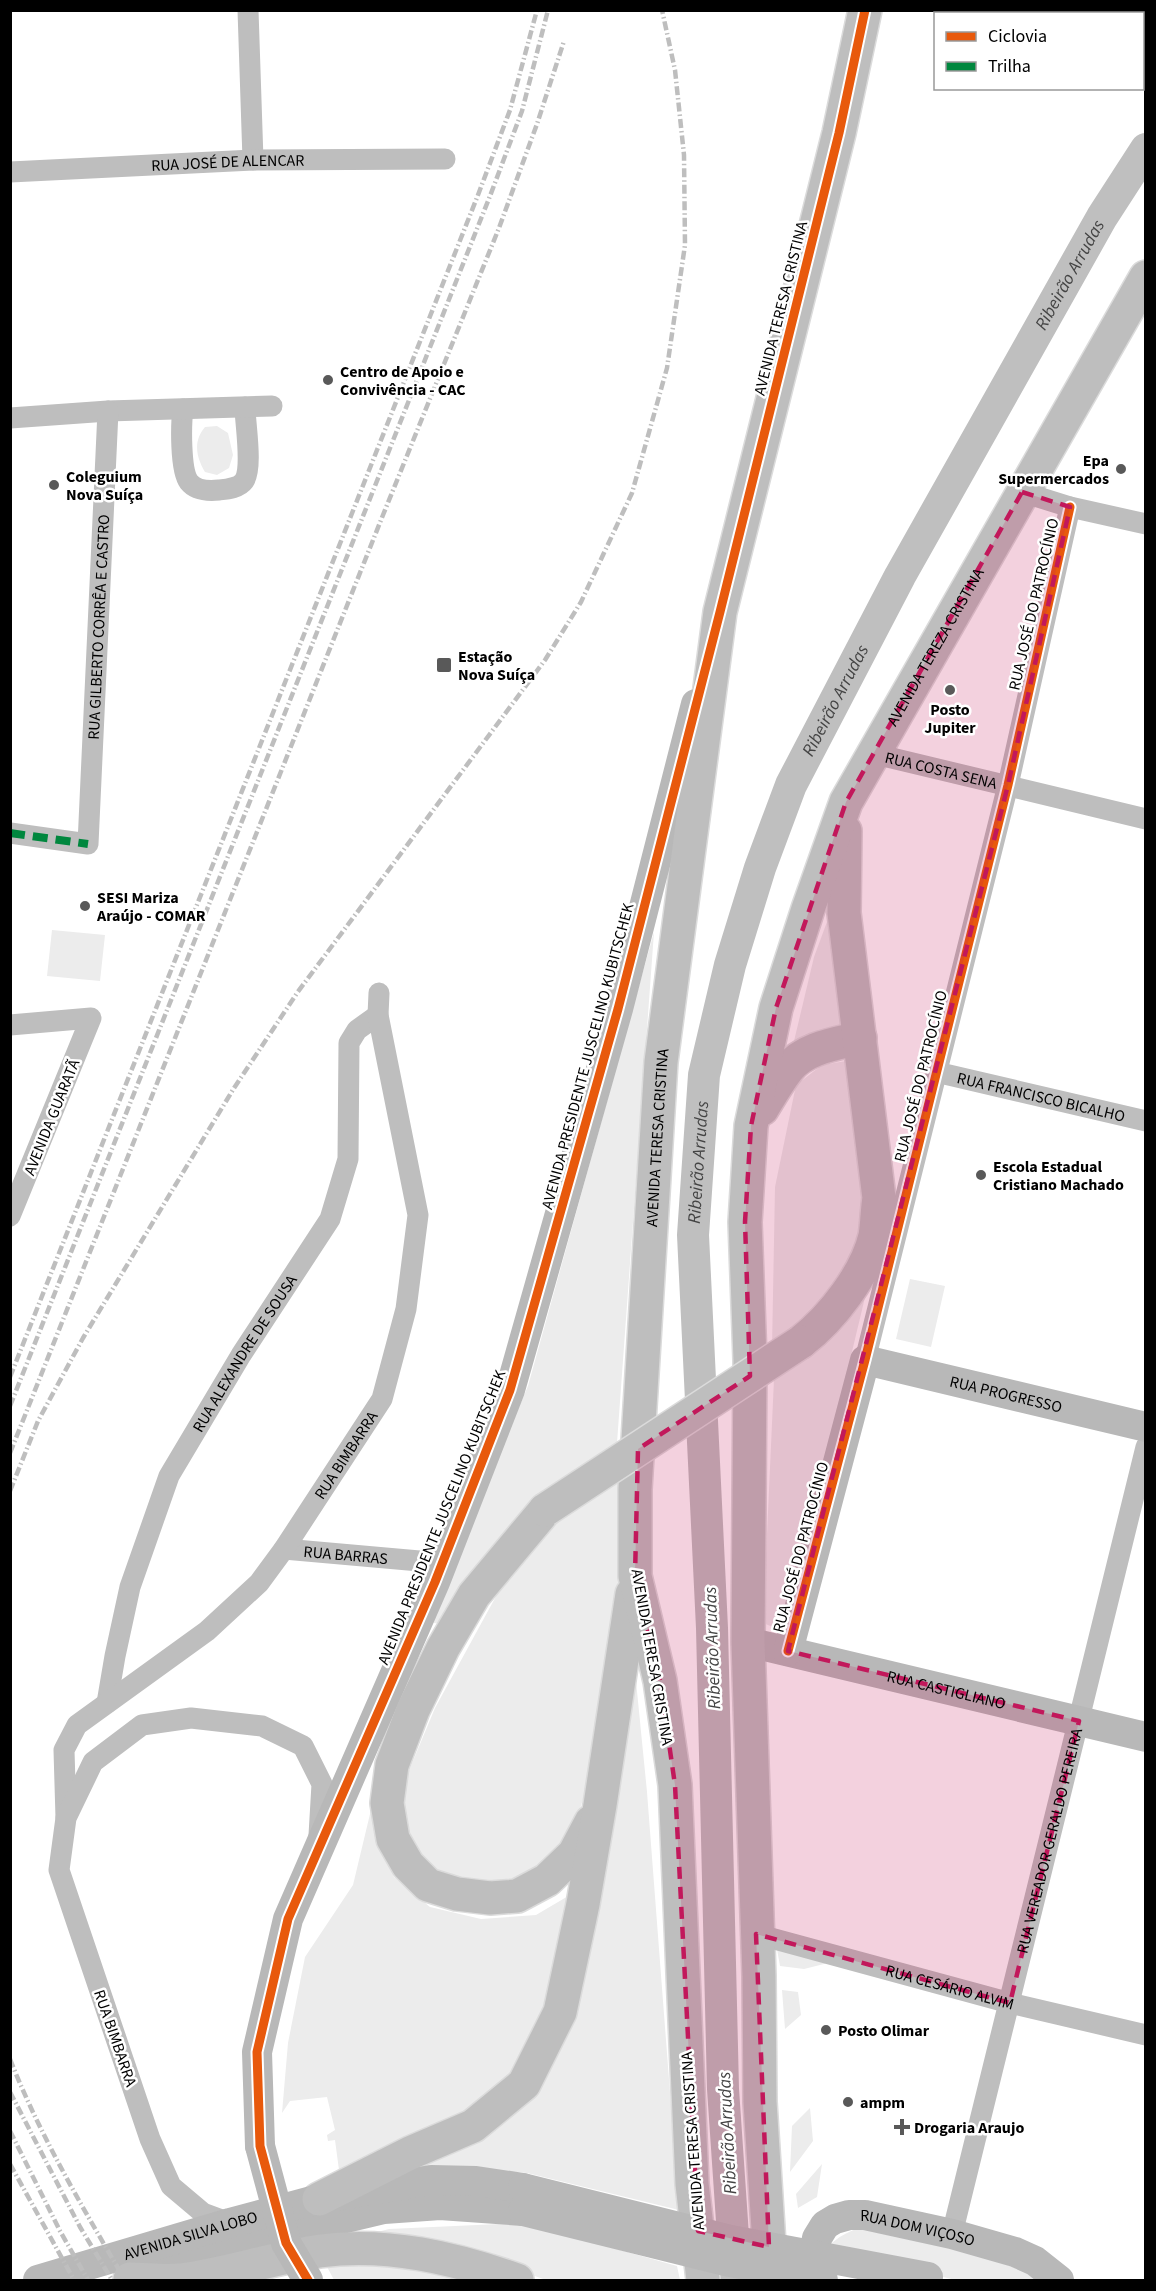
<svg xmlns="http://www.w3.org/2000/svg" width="1156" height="2291" font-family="'Source Sans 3',sans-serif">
<rect width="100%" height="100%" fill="#fff"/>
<path fill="#ececec" d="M217,426l11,7 5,22 -4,13 -12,7 -12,-3c-9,-15 -12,-31 0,-45z
M831,911l17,123 -58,24 24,-101z
M52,930l53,5 -5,46 -53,-5z
M654,932l-37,511 -85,56 -83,119 -7,6 -8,-1 -3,-5 2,-9 95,-223z
M852,1060l21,127 -23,70 -13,24 -31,40 -34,27 3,-161 21,-102 26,-20z
M874,1260l-87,362 -9,7 -15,-6 11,-244z
M910,1279l35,7 -14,61 -35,-8z
M620,1482l-1,94 -29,200 -25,83 -38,26 -47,7 -68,-33 -14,-44 7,-35 30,-72 71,-130 49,-56z
M635,1671l12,121 32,418 -152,-37 -52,-4 -74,2 85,-33 49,-48z
M376,1789l1,35 17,53 36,30 51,12 55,-4 39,-23 -20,117 -37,72 -117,69 -62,20 -4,-30 -7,1 -1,-6 8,-5 -8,-33 -37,4 -8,12 6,-70 17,-86 48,-72z
M777,1949l51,14 -24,6 -24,-3z
M782,1990l16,2 3,23 -16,14z
M810,2108l3,33 -23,31 2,-46z
M822,2164l-5,33 -19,11 -2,-14z
M524,2223l153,43 3,14h-134l-93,-33 -95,-10 31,-8z
M868,2225l93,22 72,28 7,5h-84l-131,-30c12,-14 26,-20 43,-25z
M325,2263c47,2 93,2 137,17h-128z"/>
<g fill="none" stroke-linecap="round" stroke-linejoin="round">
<path stroke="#bfbfbf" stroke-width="32" id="s1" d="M736,2280l-13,-191 -11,-461 -19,-393 11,-160 26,-110 30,-97 31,-83 109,-209 202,-359 44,-68"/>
<defs>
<g id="highway">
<path d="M762,1109c8,-13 16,-27 26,-40 16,-21 47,-25 72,-31"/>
<path d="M801,1342c31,-24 65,-68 74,-106 2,-12 2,-26 4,-38l-35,-285 1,-82"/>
<path d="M545,1510l-71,85 -31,53 -30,62 -21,55 -5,38 6,36 15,26 20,20 29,9 33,4 27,-2 30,-16 27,-26 17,-32"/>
<path d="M319,2199l91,-46 63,-27 51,-42 36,-72 23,-108 17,-99 32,-211"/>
<path id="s15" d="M771,2276l-11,-174 -1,-126 -11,-334 2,-282 -5,-138 6,-96 25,-118 32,-99 38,-107 300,-525"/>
<path d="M130,2279c16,0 34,3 51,1 46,-6 92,-22 139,-29 67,-9 134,7 197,29"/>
<path id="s16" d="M703,2280l-11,-96 -17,-399 -15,-104 -25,-105v-87l26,-427 59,-450 119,-479 26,-123"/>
</g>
</defs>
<use href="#highway" stroke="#dbdbdb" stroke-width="36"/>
<g stroke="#bebebe" stroke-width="21">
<path d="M248,10l5,150"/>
<path id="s2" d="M10,172l243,-12 192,-1"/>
<path d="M183,409c-2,15 -3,61 6,73 7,9 20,9 30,8 9,-1 20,-2 25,-9 9,-13 1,-58 1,-74"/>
<path d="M10,418l98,-7 164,-5"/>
<path d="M1022,492l48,15 76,17"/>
<path id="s3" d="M875,754l271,65"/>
<path id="s4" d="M10,833l78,11 20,-433"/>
<path d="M10,1025l81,-7 -81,198"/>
<path id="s5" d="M936,1072l210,49"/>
<path d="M865,1360l143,-575 62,-278"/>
<path id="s6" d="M284,1549l158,14"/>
<path id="s7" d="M107,1703l8,-47 15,-69 39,-111 72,-121 89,-136 18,-60 1,-116 8,-13 21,-15"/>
<path id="s8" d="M66,1818l-2,-68 13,-25 130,-94 52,-48 25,-34 98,-150 24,-90 12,-94 -40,-200 1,-22"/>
<path id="s9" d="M756,1934l254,69 136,32"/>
<path d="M230,2223l-27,-10 -32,-27 -21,-47 -91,-269 7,-52 27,-56 49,-37 49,-7 71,8 41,20 19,38 -3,51"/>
<path id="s10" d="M952,2234l194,-787"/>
</g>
<g stroke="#b8b8b8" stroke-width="30">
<path id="s11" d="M748,1642l398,95"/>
<path id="s12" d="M788,1651l77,-291 281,67"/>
<path d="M260,2146l-3,-94 31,-133 147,-337 75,-192 108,-381 78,-305"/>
<path d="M151,2273l174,-50 59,-14 56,-4 83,6"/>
<path id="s13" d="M38,2280l192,-57 89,-24 112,-19 45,1 47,7"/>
<path id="s14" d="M810,2280l7,-42 8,-13 10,-6 14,-4h16l87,19 63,18 20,9 24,19"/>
</g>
<use href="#highway" stroke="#bebebe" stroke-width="33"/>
<path stroke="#bebebe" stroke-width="4.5" stroke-dasharray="9 3 1.5 3" stroke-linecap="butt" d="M10,1377l468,-1182 32,-85 27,-100
M10,1406l480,-1210 32,-85 26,-101
M10,1453l373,-938 116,-287 38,-104 27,-83
M10,1491l28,-70 45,-83 151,-250 63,-95 248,-333 36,-58 51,-109 35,-125 18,-123 -1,-90 -9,-85 -13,-60
M10,2059c30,77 74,151 115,221
M10,2092l70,135 32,53
M10,2131l50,100 28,49
M10,2164l64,116"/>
<defs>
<path id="highway-bridge" d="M545,1510l256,-168"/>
</defs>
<use href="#highway-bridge" stroke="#dbdbdb" stroke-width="36" stroke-linecap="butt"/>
<path stroke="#b8b8b8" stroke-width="30" d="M260,2146l26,97 22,37
M523,2188l208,52 197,37
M523,2211l202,50 98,19"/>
<use href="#highway-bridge" stroke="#bebebe" stroke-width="33"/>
<path stroke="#00873e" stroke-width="8" stroke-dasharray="15 8" stroke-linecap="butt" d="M10,833l78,11"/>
<defs>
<path id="cycleway" d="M788,1651l77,-291 143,-575 62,-278
M308,2280l-22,-37 -26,-97 -3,-94 31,-133 147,-337 75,-192 108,-381 102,-397 119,-479 26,-123"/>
</defs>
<use href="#cycleway" stroke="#fff" stroke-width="13"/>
<use href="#cycleway" stroke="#e8590c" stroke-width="9"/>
</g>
<path fill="#c2185b" fill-opacity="0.2" stroke="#c2185b" stroke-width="4.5" stroke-dasharray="12 8" stroke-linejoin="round" d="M1022,492l48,15 -62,278 -220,866 291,70 -69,282 -254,-69 13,313 -71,-16 -23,-446 -15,-104 -25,-105 3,-127 112,-73 -5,-154 6,-96 25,-118 70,-206z"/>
<g fill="#595959" stroke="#fff" stroke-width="2">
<circle cx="328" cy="380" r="6"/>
<circle cx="1121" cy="469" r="6"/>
<circle cx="54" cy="485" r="6"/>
<rect x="436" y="657" width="16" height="16" rx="3"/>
<circle cx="950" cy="690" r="6"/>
<circle cx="85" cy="906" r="6"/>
<circle cx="981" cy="1175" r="6"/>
<circle cx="826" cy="2030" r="6"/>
<circle cx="848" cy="2102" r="6"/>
<path d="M899 2118h6v6h6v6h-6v6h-6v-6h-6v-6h6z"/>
</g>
<g text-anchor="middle" stroke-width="5" stroke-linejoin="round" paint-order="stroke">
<g font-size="16" fill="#000" stroke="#fff">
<text dy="6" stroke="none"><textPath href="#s2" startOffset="218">RUA JOSÉ DE ALENCAR</textPath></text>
<text transform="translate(780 308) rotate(-76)" y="6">AVENIDA TERESA CRISTINA</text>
<text transform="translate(1033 604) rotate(-77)" y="6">RUA JOSÉ DO PATROCÍNIO</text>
<text dy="6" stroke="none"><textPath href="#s4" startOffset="296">RUA GILBERTO CORRÊA E CASTRO</textPath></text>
<text dy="6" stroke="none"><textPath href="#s15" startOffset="1668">AVENIDA TEREZA CRISTINA</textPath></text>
<text dy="6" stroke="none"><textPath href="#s3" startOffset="68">RUA COSTA SENA</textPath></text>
<text transform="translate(587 1056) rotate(-75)" y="6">AVENIDA PRESIDENTE JUSCELINO KUBITSCHEK</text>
<text transform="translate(920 1076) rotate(-76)" y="6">RUA JOSÉ DO PATROCÍNIO</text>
<text dy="6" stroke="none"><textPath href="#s5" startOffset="108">RUA FRANCISCO BICALHO</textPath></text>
<text transform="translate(51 1117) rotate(-68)" y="6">AVENIDA GUARATÃ</text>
<text dy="6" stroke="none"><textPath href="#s16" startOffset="1148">AVENIDA TERESA CRISTINA</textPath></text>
<text dy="6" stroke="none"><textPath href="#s7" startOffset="380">RUA ALEXANDRE DE SOUSA</textPath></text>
<text dy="6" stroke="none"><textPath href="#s12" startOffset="446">RUA PROGRESSO</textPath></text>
<text dy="6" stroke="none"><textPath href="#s8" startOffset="482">RUA BIMBARRA</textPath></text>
<text transform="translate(441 1517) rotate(-68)" y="6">AVENIDA PRESIDENTE JUSCELINO KUBITSCHEK</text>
<text transform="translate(800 1547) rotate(-75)" y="6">RUA JOSÉ DO PATROCÍNIO</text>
<text dy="6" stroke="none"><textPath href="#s6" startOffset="62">RUA BARRAS</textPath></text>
<text transform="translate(653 1657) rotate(80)" y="6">AVENIDA TERESA CRISTINA</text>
<text dy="6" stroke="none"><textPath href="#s11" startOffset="204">RUA CASTIGLIANO</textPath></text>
<text dy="6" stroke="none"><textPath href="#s10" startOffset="405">RUA VEREADOR GERALDO PEREIRA</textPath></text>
<text dy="6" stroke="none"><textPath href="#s9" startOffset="201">RUA CESÁRIO ALVIM</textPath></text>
<text transform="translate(116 2038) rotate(71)" y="6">RUA BIMBARRA</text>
<text transform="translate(692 2141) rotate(-94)" y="6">AVENIDA TERESA CRISTINA</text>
<text dy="6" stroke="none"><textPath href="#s14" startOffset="154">RUA DOM VIÇOSO</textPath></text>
<text dy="6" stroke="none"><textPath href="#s13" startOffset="159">AVENIDA SILVA LOBO</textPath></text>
</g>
<g font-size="16" font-weight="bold" fill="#000" stroke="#fff" text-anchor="start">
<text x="340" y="377">Centro de Apoio e<tspan x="340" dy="18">Convivência - CAC</tspan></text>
<text x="1109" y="466" text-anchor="end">Epa<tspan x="1109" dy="18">Supermercados</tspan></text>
<text x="66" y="482">Coleguium<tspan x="66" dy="18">Nova Suíça</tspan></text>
<text x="458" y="662">Estação<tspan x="458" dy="18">Nova Suíça</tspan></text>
<text x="950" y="715" text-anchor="middle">Posto<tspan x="950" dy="18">Jupiter</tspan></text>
<text x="97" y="903">SESI Mariza<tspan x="97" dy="18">Araújo - COMAR</tspan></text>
<text x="993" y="1172">Escola Estadual<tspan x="993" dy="18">Cristiano Machado</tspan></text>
<text x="838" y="2036">Posto Olimar</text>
<text x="860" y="2108">ampm</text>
<text x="914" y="2133">Drogaria Araujo</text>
</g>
<g font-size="18" font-style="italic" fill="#444" stroke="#fff">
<text dy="6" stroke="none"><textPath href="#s1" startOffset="2091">Ribeirão Arrudas</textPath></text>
<text dy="6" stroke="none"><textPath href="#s1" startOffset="1605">Ribeirão Arrudas</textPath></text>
<text dy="6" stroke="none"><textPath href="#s1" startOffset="1119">Ribeirão Arrudas</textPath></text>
<text transform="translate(712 1648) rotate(-92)" y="6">Ribeirão Arrudas</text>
<text transform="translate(727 2133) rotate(-93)" y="6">Ribeirão Arrudas</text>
</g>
</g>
<rect width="1156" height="2291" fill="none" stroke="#000000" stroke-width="24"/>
<rect x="934" y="12" width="210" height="78" fill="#ffffff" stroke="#999999" stroke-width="1.5"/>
<rect x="946" y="32" width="30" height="9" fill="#e8590c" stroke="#999999" stroke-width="1.5"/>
<text x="988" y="42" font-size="18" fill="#000000">Ciclovia</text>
<rect x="946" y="62" width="30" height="9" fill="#00873e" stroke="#999999" stroke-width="1.5"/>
<text x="988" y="72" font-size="18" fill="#000000">Trilha</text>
</svg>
